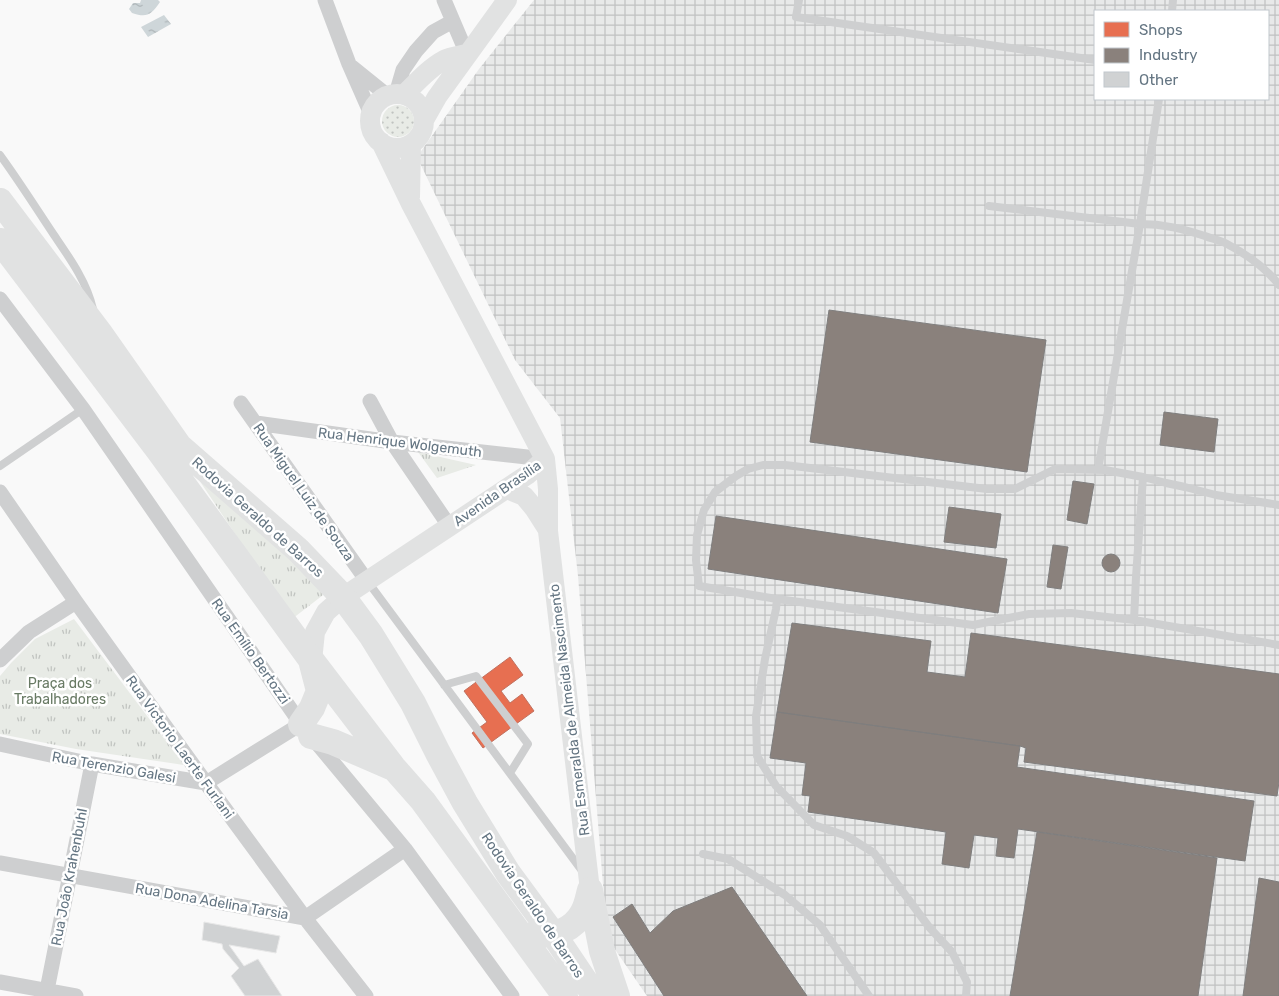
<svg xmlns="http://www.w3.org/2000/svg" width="1279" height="996" font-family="Rubik,sans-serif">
<defs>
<pattern id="industrial-grid" width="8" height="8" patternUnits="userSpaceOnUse" patternTransform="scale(1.25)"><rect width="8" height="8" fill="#e8e9e9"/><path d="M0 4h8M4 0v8" fill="none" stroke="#c0c1c2"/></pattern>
<pattern id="grass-dots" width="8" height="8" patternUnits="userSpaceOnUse" patternTransform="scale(1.25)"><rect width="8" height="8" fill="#e8ebe6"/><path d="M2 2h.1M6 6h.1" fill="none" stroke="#c0c3c0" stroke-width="1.8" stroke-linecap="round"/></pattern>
<pattern id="park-tufts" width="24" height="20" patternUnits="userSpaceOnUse" patternTransform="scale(1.25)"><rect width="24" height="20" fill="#e8ebe6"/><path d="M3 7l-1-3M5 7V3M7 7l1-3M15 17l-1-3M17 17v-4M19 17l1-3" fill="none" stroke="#c0c3c0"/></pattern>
<pattern id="water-ripples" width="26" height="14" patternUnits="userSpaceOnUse" patternTransform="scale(1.25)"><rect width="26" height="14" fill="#ced6d9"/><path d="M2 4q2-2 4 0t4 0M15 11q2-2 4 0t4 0" fill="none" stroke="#abb2b5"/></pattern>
</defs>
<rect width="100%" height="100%" fill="#f9f9f9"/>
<path fill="url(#industrial-grid)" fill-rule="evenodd" d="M534,0h745v996h-632l-33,-48 -10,-51 -26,-321 -18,-158 -45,-58 -98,-203 62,-88zM1095,11h173v88h-173z"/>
<path fill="url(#grass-dots)" d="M382 121a16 16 0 1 1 32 0a16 16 0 1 1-32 0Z"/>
<path fill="url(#park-tufts)" d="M418,452l58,13 -39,13z
M191,468l136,124 -35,27z
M74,619l110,146 -108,-16 -76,-15v-58l11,-13 24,-24z"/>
<path fill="url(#water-ripples)" d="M141,0h17l2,2c-9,13 -13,16 -28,11l-3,-4 4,-6h7z
M164,15l7,9 -23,13 -7,-10z"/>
<path fill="#e76f51" stroke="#c07160" d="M510,657l13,18 -22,16 9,12 12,-9 12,17 -51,37 -11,-15 15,-11 -23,-31z"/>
<path fill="#8a817c" stroke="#7f7e7e" d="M829,310l217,30 -19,132 -217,-30z
M1164,412l54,7 -4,33 -54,-7z
M1073,481l21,3 -7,40 -20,-4z
M949,507l52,7 -5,34 -52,-6z
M716,516l291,43 -9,54 -290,-44z
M1053,545l15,2 -7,42 -14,-2z
M1102 563a9 9 0 1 1 18 0a9 9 0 1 1-18 0Z
M792,623l139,18 -4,31 38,5 6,-44 308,41v108l-2,14 -253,-34 2,-14 -6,-2 -243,-34z
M777,712l243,34 -3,21 237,34 -9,60 -227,-32 -4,29 -18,-2 2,-18 -24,-3 -5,33 -27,-4 4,-32 -138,-20 2,-16 -8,-1 4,-32 -36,-5z
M1037,832l180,26 -19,138h-188z
M1259,878l20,4v114h-36z
M732,887l75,109h-143l-51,-79 19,-13 18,29 23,-22z"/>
<path fill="#d0d2d3" stroke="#e8e8e8" d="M204,922l76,14 -4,17 -47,-8 15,21 14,-7 24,37h-37l-14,-20 8,-8 -16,-19 -1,-5 -20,-4z"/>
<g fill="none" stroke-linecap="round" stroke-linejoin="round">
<path stroke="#cecfd0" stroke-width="8" d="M799,0l-3,17 299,43
M1172,11l1,-11
M0,155c19,26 36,53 54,80 15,22 33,47 39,74
M989,206l151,18c24,0 43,5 65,12 7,3 15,4 22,8 19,10 39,24 52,41
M0,466l83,-57
M1098,470l42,-246 19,-125
M368,582l215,290
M777,599l-78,-13 -3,-26 1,-25 7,-25 11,-18 21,-16 12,-7 15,-4h22l202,24h28l40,-20 50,1 38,7
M1134,620l145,25
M444,685l32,-9 52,68 -18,29
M703,854l25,5 57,36 35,30 49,71
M966,996l1,-14 -15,-30 -23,-25 -55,-74 -27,-17 -33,-11 -38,-39 -19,-30 -1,-40 9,-57 11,-50 1,-10 196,26 56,-11 42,-1 63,7 2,-43 7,-100 23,6 19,4 31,8 63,10"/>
<path stroke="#cecfd0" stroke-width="15" d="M325,0l24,64 22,50
M444,0l23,54
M352,67l36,29
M396,94l7,-24 13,-19 17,-19 20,-11
M0,299l83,110 218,315 104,125 107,147
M370,401l22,41 58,85
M241,403l126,178
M256,423l136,19 153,17
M0,492l76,110 130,181 99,135 61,78
M0,660l29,-28 47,-30
M0,744l92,20 114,19 95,-59
M0,863l305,55 100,-69
M0,982l76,14
M47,990l45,-226"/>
<path stroke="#e1e2e2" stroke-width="20" d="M370 121a27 27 0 1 1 54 0a27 27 0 1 1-54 0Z
M404,95c12,-12 25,-27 40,-35 7,-4 15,-4 23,-6
M424,120l13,-23 70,-97
M381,142l29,60 135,257 3,30v42l42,359
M410,197l1,-53
M507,489l17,7 10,12 14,22
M312,661l3,-29 11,-20 17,-15 184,-122 18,-16"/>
<path stroke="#e1e2e2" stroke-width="26" d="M0,201l99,131 80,114 119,104 45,47 28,38 42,68 25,50 27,50 43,70 50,68 37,55
M0,241l159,210 153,210 81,106 30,34 142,195
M301,724l11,-16 7,-17 -7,-27
M311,736l22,6 58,25
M590,890l12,61 15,45
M536,933c18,5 38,-4 47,-21 4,-7 5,-15 7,-22"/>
</g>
<g text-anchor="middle" stroke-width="5" stroke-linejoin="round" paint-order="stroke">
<g font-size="14" fill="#657683" stroke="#fff">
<text transform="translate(400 442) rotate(7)" y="5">Rua Henrique Wolgemuth</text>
<text transform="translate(304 492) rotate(55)" y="5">Rua Miguel Luiz de Souza</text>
<text transform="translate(497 493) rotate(-35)" y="5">Avenida Brasília</text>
<text transform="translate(258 517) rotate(42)" y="5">Rodovia Geraldo de Barros</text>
<text transform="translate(251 651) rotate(55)" y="5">Rua Emílio Bertozzi</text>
<text transform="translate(569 710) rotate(-97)" y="5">Rua Esmeralda de Almeida Nascimento</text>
<text transform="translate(180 747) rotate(54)" y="5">Rua Victorio Laerte Furlani</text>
<text transform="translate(114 767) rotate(10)" y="5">Rua Terenzio Galesi</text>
<text transform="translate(69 877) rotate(-79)" y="5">Rua João Krahenbuhl</text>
<text transform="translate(212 901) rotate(10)" y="5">Rua Dona Adelina Tarsia</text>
<text transform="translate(533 905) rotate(56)" y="5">Rodovia Geraldo de Barros</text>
</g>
<g font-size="14" fill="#687a64" stroke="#fff">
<text x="60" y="688">Praça dos<tspan x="60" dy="16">Trabalhadores</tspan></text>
</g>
</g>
<rect x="1094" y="10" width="175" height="90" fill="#ffffff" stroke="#c1c8cd"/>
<rect x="1104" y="22" width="25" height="15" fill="#e76f51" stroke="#c1c8cd"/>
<text x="1139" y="35" font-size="15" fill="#657683">Shops</text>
<rect x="1104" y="48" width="25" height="15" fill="#8a817c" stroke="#c1c8cd"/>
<text x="1139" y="60" font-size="15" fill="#657683">Industry</text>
<rect x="1104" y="72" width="25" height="15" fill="#d0d2d3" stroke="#c1c8cd"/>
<text x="1139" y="85" font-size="15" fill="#657683">Other</text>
</svg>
